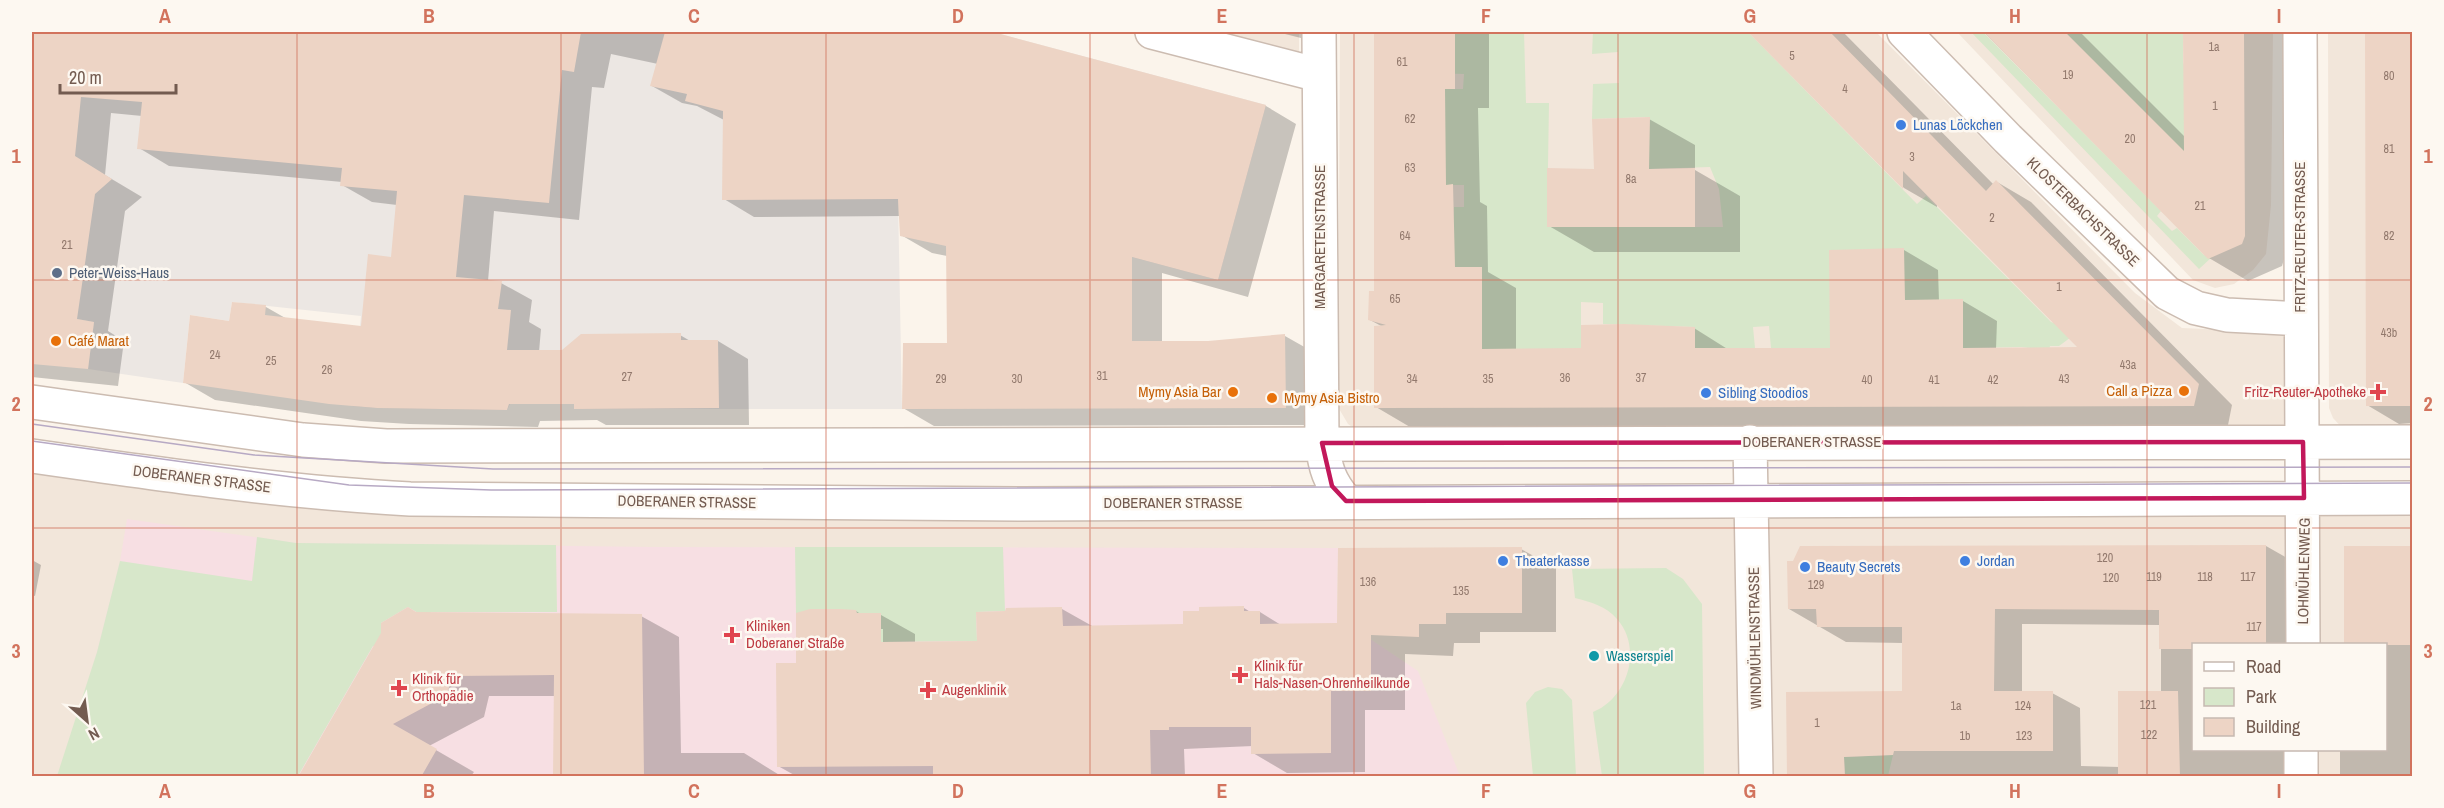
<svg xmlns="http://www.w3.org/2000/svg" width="2444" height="808" font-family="'Archivo Narrow',sans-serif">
<rect width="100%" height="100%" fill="#fbf4eb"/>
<path fill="#f2e6da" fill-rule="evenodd" d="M1213,32h86v22z
M1340,32h536l259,261 47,35 45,2 32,-6 26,11 3,92 -930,4 -10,-7 -10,-17z
M1957,32h316l-2,173 -5,49 -13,16 -19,14 -19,4 -22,-8z
M2328,32h84v404l-66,-4 -13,-14 -4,-10z
M32,465l187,29 2193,16v266h-2380zM2194,644h192v106h-192z"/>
<path fill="#ece7e3" d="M32,32h961l273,73 -48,175 -304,-81h-16l4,210h-328v-5h-64l-3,6 -130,-2 -25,-2 9,-90 -129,-14 -3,19 -39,-6 -7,68 -95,-14 6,-47 -17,-3 -25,-116 -20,-2z"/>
<path fill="#f7dfe3" d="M127,519l169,24 358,4 684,1 -1,69 81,54 42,105h-1399l36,-124 23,-91z"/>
<path fill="#d7e7ca" d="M1455,32h69l2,71h23l-2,124h176l-4,-38 -9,-22 -61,2v-52l-57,2 1,-35 26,-1 -1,-31 -26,2 1,-22h155l169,172 9,-8 125,126 27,10 -19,14h-9l-1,5 -27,-4 -59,1v-48l-133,48h-59l-2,-22 -16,1 2,21h-60v-21l-92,-3v-21l-22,-1v47l-117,1 18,-83h-33l5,-60h10v-22h-19v-96h18l1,-15 -35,-1 26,-21z
M1971,32h12l178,179 -4,5 15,15 5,-3 27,27 8,2 -13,12z
M2065,32h118v30l31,89h-31z
M257,537l39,6 260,2 1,67h-126l-3,7 -20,-12 -27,16v23h-8l-75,130h-241l40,-124 23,-91 132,20z
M795,547h208l2,64 -29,1 1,29 -96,1v-28l-85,-1z
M1666,568l17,11 19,25 2,172h-102l-9,-64c35,-14 50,-64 24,-93 -11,-13 -26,-17 -42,-21l-3,-29z
M1548,687l14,2 10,11 4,76h-43l-7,-73 9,-11z
M1893,755l-5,21h-43l-1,-19z"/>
<path fill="#0003" fill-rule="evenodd" d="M32,32h957l277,74 30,18 -48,173 -86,-24v69h46l77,-6 30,17 1,72 -382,1 -31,-18 45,-63 -1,-89 -15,-3 -31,-18v-19l-147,1 -30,-18v-79l-27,-14 -15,-3 -30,-17 6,-22 -47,-10 -7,34 -12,-1 -13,133 -85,-9 -6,70 13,2 31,17 -3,22 12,7 -2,23h24l117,-17 12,7 26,-1 30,18 1,66h-143l-9,-5 -57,1 -2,6 -129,-3 -48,-3 -146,-21 -31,-18 47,-59 2,-20 33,4 21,12 75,9 30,-69 5,-54 -25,-3 -30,-17v-3l-173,-16 -30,-18 3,-32 -31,-3 -6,62 37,22 -17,14 -17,120 16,10 -6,45 -86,-9z
M1277,32h24v6z
M1377,32h112v76h-11l2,94 7,4 1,66 28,16v62l66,-1 112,-21 35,22h102l73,-100 34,20 1,31h24l34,20 -1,28h84l-143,-145v3l-33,-19 -154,-156h93l151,153 3,-3 34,20 201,203 -4,20 -818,2 -34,-20 7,-80 -13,-7 6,-27z
M1984,32h96l105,105 -1,-105h99l1,227 -2,7 -34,15 -39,-23z
M2366,32h46v391l-13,1 -32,-19z
M1649,119l46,26v25l45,26v56h-146l-45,-26 47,-55z
M2266,546l28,16 -2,82h-98v106h96v26h-501l115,-84 -1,-49 -57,-1 -57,-33 5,-47 7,-14zM2022,624l139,1v68l-41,74 -39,-1 -1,-58 -28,-15 -30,-1z
M2412,547v229h-72v-26h46v-106l-40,-96z
M1521,549l35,19v64h-76v11h-26l-1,13 -48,-2v56h-40v62l-78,1 -34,-20v-7l-69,3 1,27h-389l-18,-10 19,-101 59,-54 6,4h19l34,19v9l63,-1 84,-33 32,18 91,-1 59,-18 8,5 8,-1 21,13h57zM880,629h3v20h-3z
M32,560l9,5 -6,31 -3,-1z
M416,614l225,2 38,21 2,116h63l37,23h-227l1,-80h-66l-5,21 -55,29 45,26 -3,4h-171z"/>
<path fill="#edd4c5" d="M32,32h549l-7,40 -12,-2 -13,133 -85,-8 -8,82 46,4 -4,28 13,1 -4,40h55l19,-16 100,-1v7h37l1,68 -145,1v-5h-65l-2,6 -130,-2 -48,-4 -146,-21 7,-68 39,6 3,-19 34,3 -1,10 96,11 7,-72 23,3 6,-66 -57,-5 2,-18 -205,-19 5,-47 -61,-5 -6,59 37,23 -17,15 -18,125 17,3 -6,47 -56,-5z
M665,32h328l273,73 -48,175 -86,-23v84h76l77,-7 1,74 -384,1 1,-66h44l-1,-97 -46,-10 -2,-37 -176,1 1,-89 -38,-10 2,-7 -37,-8z
M1374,32h81v57h-10l1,96 7,-1 2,83h27v82l99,-1v-23l43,-1 71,3v21h135l-1,-98 75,-2 1,52 58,-1v49l114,-1 -174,-176v18l-155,-157h82l156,159 10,-11 203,204 -5,22 -820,2v-82l12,-1 -18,-5 1,-29h5z
M1984,32h81l119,119 -1,-119h61l1,204 -3,8 -34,15z
M2365,32h47v374h-46z
M1650,117l-1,52 46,-1v59h-148v-59l47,1 -2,-50z
M2266,545v100h-73v4h-34v-39l-164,-1 -1,82h59v60h-159l-1,4 -49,2 1,20h-58l-1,-85 116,-1v-64h-85l-1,-18h-28l-1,-48h6l7,-15z
M2344,546h68v99h-68z
M1522,547v66h-76v11h-27v13l-48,-2v56h-40v62l-80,1v-27h-82v3h-19l1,47h-218v-11l-156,1 -1,-104h20v-50l14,-4h31l15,1 1,3h24v29l96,-1 -1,-29 29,-1 1,-3 56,-1 1,19 120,-2v-13h16v-4l45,-1v5h16v13l77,-1 1,-75z
M408,607l8,5 226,2 2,163h-91l1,-102 -102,1 -5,19 -54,29 44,25 -16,28h-123l83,-144v-10z
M2118,691h60l2,86h-62z"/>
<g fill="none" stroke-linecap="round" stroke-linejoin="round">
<defs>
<path id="minor" d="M1152,32l167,43
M1319,32l3,411c3,24 7,39 24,58
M1904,32l104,107 159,154 29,15 31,7 73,4
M2300,32l3,612
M32,402l271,38 83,6 2026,-4
M1750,442l6,334
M32,456c125,18 251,36 378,43l610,5 1392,-6
M2301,776v-26"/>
</defs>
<use href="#minor" stroke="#ccbcb1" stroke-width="36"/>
<use href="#minor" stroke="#fff" stroke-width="33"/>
<path stroke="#b7a9c4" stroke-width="1.5" d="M32,424l222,31 239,14 1919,-2
M32,441l317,44 142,5 1921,-7"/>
</g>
<path fill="none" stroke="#c2185b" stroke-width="4.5" stroke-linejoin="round" d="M2303,442l1,56 -958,3 -14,-15 -10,-43z"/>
<path fill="none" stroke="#d2735d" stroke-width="1.5" stroke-opacity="0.55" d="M297,32v744M561,32v744M826,32v744M1090,32v744M1354,32v744M1618,32v744M1883,32v744M2147,32v744M32,280h2380M32,528h2380"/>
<g fill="#3f7fe0" stroke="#fdf8f1" stroke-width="2">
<circle cx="1901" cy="125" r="6"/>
<circle cx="1706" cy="393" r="6"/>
<circle cx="1503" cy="561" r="6"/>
<circle cx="1965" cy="561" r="6"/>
<circle cx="1805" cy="567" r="6"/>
</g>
<circle fill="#5c6f8a" stroke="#fdf8f1" stroke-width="2" cx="57" cy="273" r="6"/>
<g fill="#e8710a" stroke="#fdf8f1" stroke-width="2">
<circle cx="56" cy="341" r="6"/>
<circle cx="2184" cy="391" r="6"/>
<circle cx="1233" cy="392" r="6"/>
<circle cx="1272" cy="398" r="6"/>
</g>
<g fill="#e0444e" stroke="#fdf8f1" stroke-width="2">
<path d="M2375 383h6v6h6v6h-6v6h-6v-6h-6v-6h6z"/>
<path d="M729 626h6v6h6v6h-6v6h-6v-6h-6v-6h6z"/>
<path d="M1237 666h6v6h6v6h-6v6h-6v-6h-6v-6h6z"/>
<path d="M396 679h6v6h6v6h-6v6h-6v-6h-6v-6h6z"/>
<path d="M925 681h6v6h6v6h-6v6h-6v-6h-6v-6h6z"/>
</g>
<circle fill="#0f9aa8" stroke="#fdf8f1" stroke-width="2" cx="1594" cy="656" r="6"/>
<g text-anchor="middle" stroke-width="5" stroke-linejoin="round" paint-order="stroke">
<g font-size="12" fill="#92796d">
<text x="2214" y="51">1a</text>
<text x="1792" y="60">5</text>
<text x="1402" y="66">61</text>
<text x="2068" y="79">19</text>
<text x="2389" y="80">80</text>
<text x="1845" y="93">4</text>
<text x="2215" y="110">1</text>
<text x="1410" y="123">62</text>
<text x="2130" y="143">20</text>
<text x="2389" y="153">81</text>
<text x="1912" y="161">3</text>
<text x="1410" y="172">63</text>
<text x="1631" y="183">8a</text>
<text x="2200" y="210">21</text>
<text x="1992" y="222">2</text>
<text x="1405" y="240">64</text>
<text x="2389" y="240">82</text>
<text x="67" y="249">21</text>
<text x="2059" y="291">1</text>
<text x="1395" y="303">65</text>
<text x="2389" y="337">43b</text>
<text x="215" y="359">24</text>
<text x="271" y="365">25</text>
<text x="2128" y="369">43a</text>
<text x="327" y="374">26</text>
<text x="1102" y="380">31</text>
<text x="627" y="381">27</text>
<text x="1565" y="382">36</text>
<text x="1641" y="382">37</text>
<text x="941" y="383">29</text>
<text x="1017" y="383">30</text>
<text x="1412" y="383">34</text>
<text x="1488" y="383">35</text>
<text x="2064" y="383">43</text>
<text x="1867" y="384">40</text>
<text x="1934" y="384">41</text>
<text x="1993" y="384">42</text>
<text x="2105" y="562">120</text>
<text x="2154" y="581">119</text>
<text x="2205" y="581">118</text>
<text x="2248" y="581">117</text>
<text x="2111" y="582">120</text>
<text x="1368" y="586">136</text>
<text x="1816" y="589">129</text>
<text x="1461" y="595">135</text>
<text x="2254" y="631">117</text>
<text x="2148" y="709">121</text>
<text x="1956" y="710">1a</text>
<text x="2023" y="710">124</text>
<text x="1817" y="727">1</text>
<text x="2149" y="739">122</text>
<text x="1965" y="740">1b</text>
<text x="2024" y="740">123</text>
</g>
<g font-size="15" fill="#366cbe" stroke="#fdf8f1" text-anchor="start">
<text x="1913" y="130">Lunas Löckchen</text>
<text x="1718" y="398">Sibling Stoodios</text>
<text x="1515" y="566">Theaterkasse</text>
<text x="1977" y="566">Jordan</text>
<text x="1817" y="572">Beauty Secrets</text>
</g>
<g font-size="15" fill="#735b50" stroke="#fdf8f1">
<text transform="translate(2083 212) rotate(44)" y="5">KLOSTERBACHSTRASSE</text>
<text transform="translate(1320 237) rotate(-90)" y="5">MARGARETENSTRASSE</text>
<text transform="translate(2300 237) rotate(-90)" y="5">FRITZ-REUTER-STRASSE</text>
<text x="1812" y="447">DOBERANER STRASSE</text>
<text transform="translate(202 479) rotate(7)" y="5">DOBERANER STRASSE</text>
<text transform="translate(687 502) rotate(1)" y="5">DOBERANER STRASSE</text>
<text x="1173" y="508">DOBERANER STRASSE</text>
<text transform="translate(2304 571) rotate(-89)" y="5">LOHMÜHLENWEG</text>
<text transform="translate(1755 638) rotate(-91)" y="5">WINDMÜHLENSTRASSE</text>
</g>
<g font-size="15" fill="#4e5e75" stroke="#fdf8f1" text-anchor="start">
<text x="69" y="278">Peter-Weiss-Haus</text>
</g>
<g font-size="15" fill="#c56008" stroke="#fdf8f1" text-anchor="start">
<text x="68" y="346">Café Marat</text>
<text x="2172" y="396" text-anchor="end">Call a Pizza</text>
<text x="1221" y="397" text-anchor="end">Mymy Asia Bar</text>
<text x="1284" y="403">Mymy Asia Bistro</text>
</g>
<g font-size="15" fill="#be3a42" stroke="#fdf8f1" text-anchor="start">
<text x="2366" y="397" text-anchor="end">Fritz-Reuter-Apotheke</text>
<text x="746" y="631">Kliniken<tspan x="746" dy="17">Doberaner Straße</tspan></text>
<text x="1254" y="671">Klinik für<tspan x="1254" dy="17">Hals-Nasen-Ohrenheilkunde</tspan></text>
<text x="412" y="684">Klinik für<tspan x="412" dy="17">Orthopädie</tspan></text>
<text x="942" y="695">Augenklinik</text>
</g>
<g font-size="15" fill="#0d838f" stroke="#fdf8f1" text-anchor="start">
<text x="1606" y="661">Wasserspiel</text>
</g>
</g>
<rect width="2444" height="808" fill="none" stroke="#fdf8f1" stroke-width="66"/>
<rect x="2192" y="643" width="195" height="108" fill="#fdf8f1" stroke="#c6b9b1" stroke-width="1.5"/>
<rect x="2204" y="662" width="30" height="9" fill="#ffffff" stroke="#c6b9b1" stroke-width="1.5"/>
<text x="2246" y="673" font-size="18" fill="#735b50">Road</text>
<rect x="2204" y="688" width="30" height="18" fill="#d7e7ca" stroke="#c6b9b1" stroke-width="1.5"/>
<text x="2246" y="703" font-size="18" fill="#735b50">Park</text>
<rect x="2204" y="718" width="30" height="18" fill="#edd4c5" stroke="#c6b9b1" stroke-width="1.5"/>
<text x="2246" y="733" font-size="18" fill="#735b50">Building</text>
<g transform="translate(87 721) rotate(152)" stroke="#fdf8f1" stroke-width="4.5" paint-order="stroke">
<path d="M0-4.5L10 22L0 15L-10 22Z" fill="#735b50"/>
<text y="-9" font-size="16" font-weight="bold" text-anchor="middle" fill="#735b50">N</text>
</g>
<path d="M60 84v9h116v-9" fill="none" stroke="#735b50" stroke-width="3"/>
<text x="69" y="84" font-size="18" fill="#735b50" stroke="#fdf8f1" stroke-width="4.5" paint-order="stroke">20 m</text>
<rect x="33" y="33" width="2378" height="742" fill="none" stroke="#d2735d" stroke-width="2"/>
<g font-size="20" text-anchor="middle" font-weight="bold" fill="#d2735d">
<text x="165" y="23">A</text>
<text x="429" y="23">B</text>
<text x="694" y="23">C</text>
<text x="958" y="23">D</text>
<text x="1222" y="23">E</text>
<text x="1486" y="23">F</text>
<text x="1750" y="23">G</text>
<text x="2015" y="23">H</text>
<text x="2279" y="23">I</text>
<text x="16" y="163">1</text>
<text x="2428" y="163">1</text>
<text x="16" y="411">2</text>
<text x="2428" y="411">2</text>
<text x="16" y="658">3</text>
<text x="2428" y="658">3</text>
<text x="165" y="798">A</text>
<text x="429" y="798">B</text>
<text x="694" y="798">C</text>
<text x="958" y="798">D</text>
<text x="1222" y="798">E</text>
<text x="1486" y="798">F</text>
<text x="1750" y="798">G</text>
<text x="2015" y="798">H</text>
<text x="2279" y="798">I</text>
</g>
</svg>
